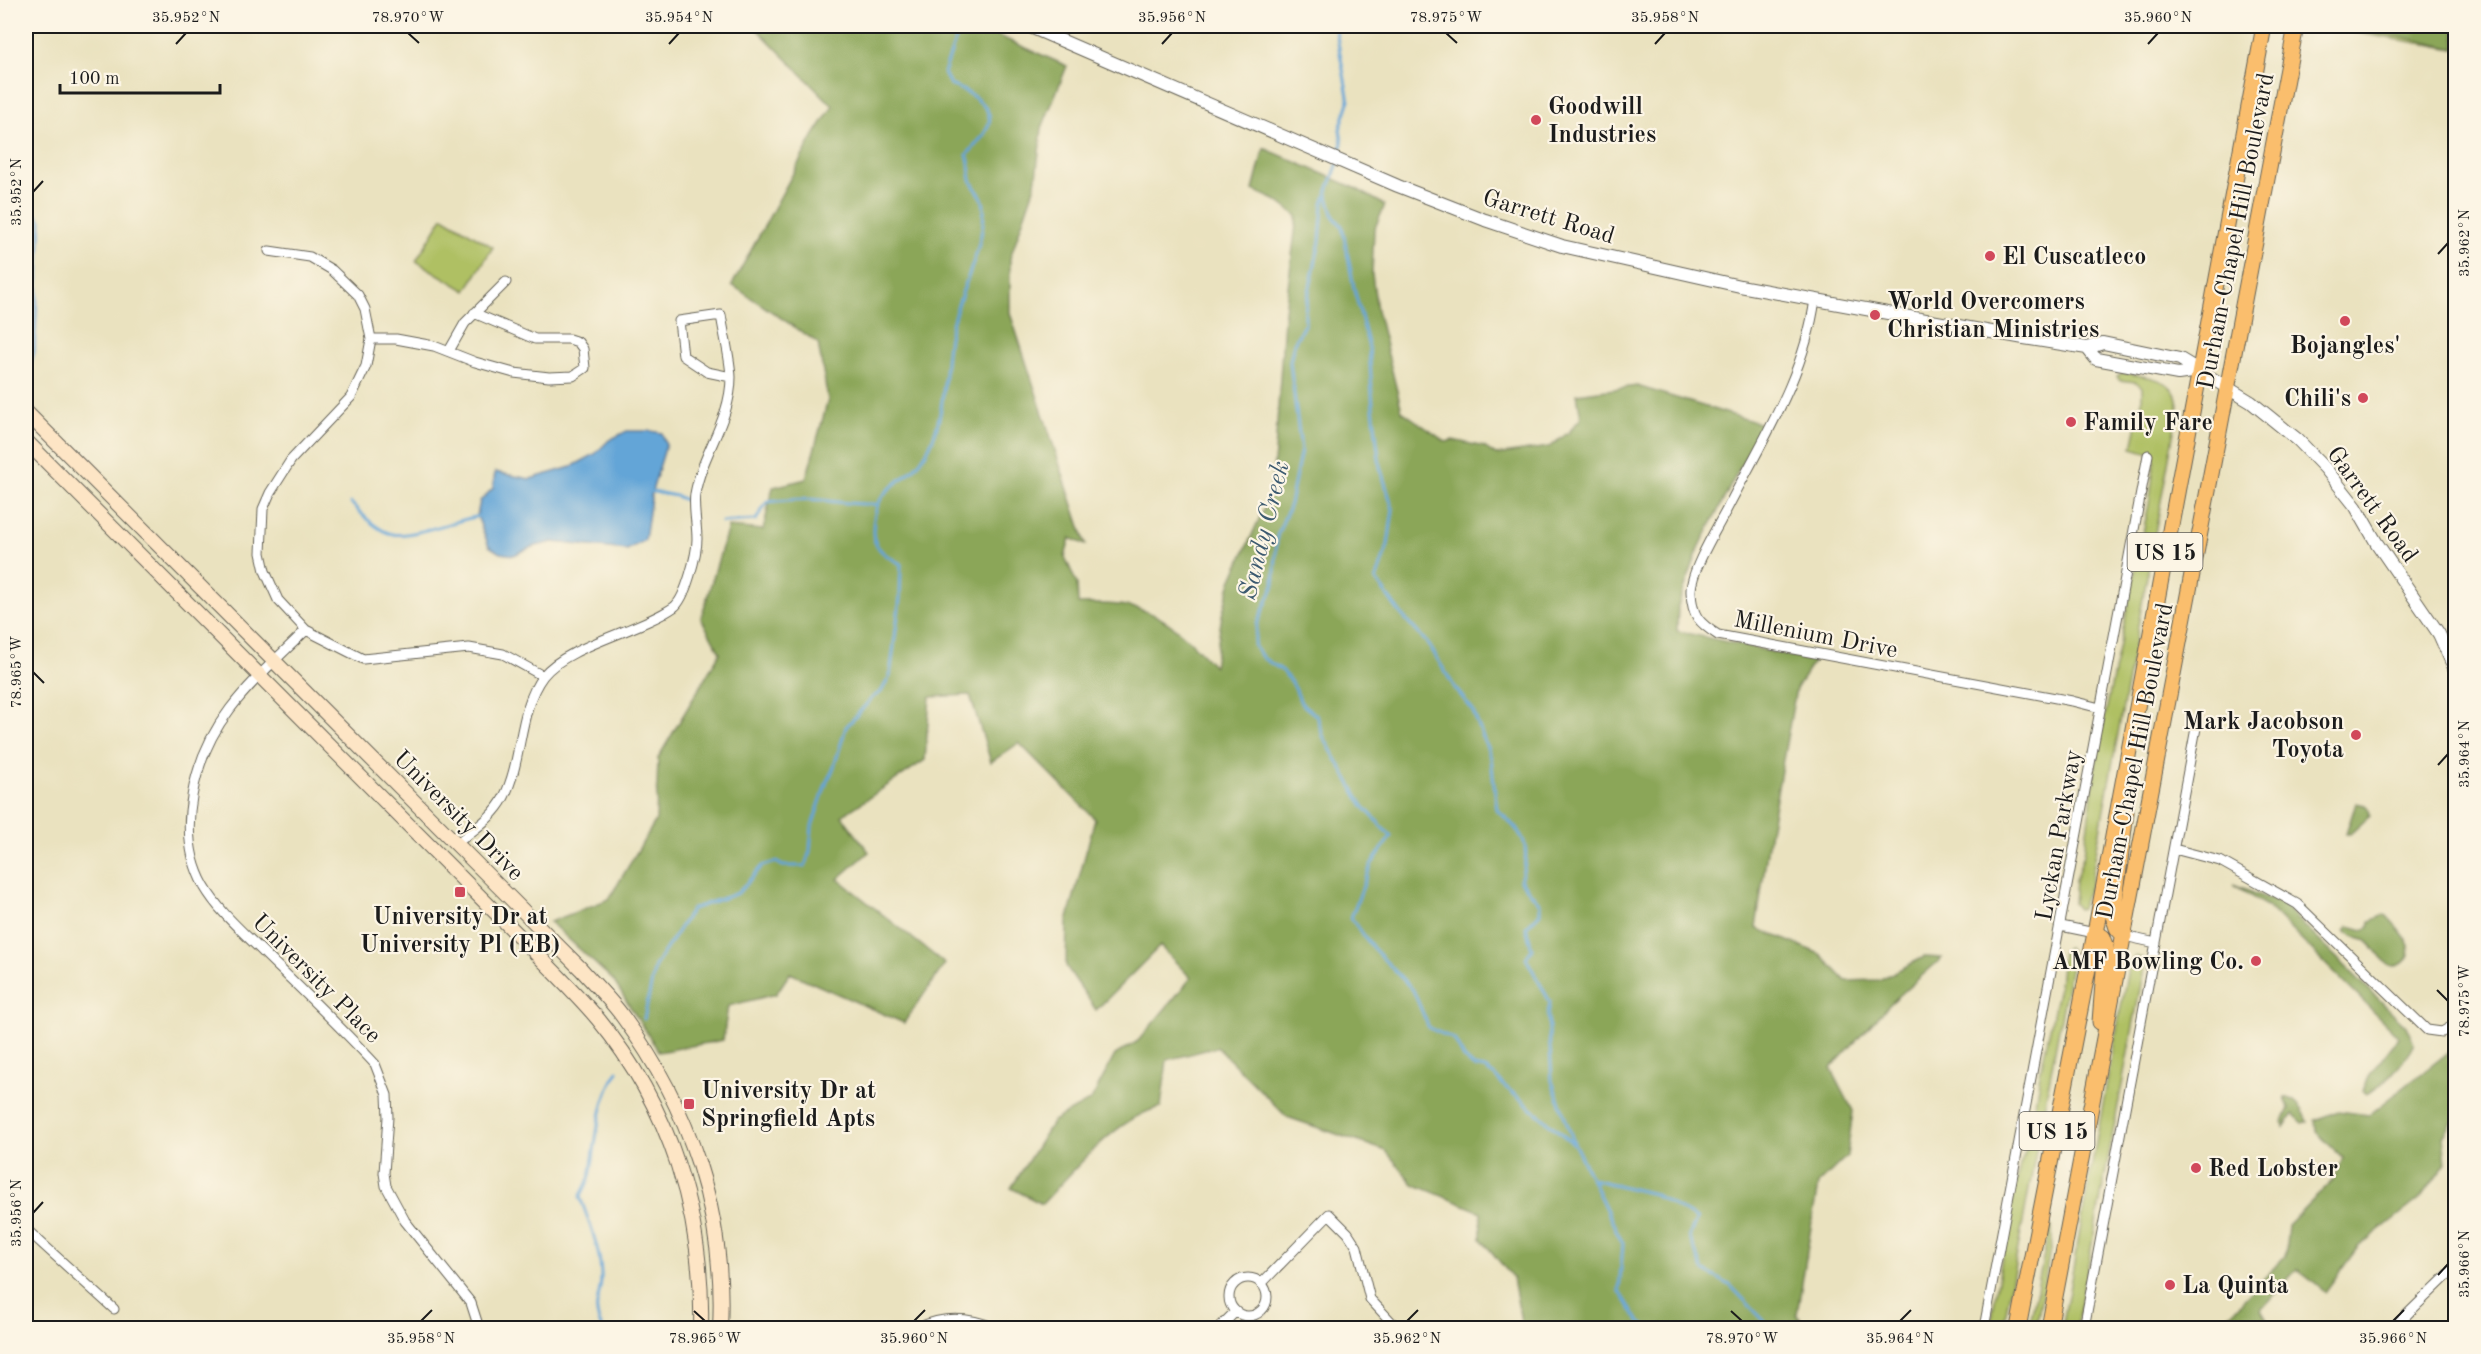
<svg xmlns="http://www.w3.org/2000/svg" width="2481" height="1354" font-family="'Old Standard TT',serif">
<rect width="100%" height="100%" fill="#fcf5e5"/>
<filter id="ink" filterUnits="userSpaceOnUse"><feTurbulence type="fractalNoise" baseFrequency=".0167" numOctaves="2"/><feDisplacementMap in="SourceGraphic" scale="12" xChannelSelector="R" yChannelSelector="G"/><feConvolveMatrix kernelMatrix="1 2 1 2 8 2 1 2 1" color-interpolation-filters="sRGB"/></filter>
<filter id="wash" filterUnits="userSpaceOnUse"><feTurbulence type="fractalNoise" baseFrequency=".008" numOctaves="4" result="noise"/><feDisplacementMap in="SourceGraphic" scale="24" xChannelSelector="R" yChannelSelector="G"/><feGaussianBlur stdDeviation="1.35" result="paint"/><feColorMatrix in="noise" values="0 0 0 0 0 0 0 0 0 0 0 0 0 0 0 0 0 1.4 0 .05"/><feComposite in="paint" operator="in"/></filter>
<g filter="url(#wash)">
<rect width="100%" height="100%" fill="#eae2bf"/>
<path fill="#afc063" stroke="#666e40" stroke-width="1.5" d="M2346,26h109v23l-110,-18z
M443,217l50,30 -27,44 -50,-30z
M2122,373c25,4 57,4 56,36l-88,476 -9,23 -3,1 -5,-6 2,-22 9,-27 14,-104 51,-246 6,-44 -2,-6 -21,-6 10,-46v-15l-6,-5 -17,-2 -2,-4z
M2067,948l5,5 -1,12 -68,363h-13l19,-112 11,-51 8,-20 12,-71 19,-87 3,-34z
M2135,956l8,3 1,9 -68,360h-14l67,-365z
M2050,1225l2,2v12l-16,89h-7z"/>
<path fill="#8ba659" stroke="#54613a" stroke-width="1.5" d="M754,26h222l91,40 -25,62 -7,57 -25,73v55l76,232 -16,-7 -5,19 12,27 1,20c71,-3 89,12 136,62l8,-51 9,-34 39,-86 5,-43 9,-133 13,-103 -20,-15 -24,-11 11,-42 91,40 30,17 -11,25 -2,44 5,36 25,101 44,31 7,-2 31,7 12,8 53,-8 20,-15 12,-14 -4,-24 60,-8 125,38 -63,124 -21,58 -1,25 137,30 -18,28 -26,142 -14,97 64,26 26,27 33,-1 45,-23 18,1 -51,45 -60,65 22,43 -6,45 -29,28 -21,130 9,14h-288l3,-7 -8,-43 -32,-39v-27l-68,-28 -27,-33 -99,-34 -70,-70 -50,13 -6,47c-46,11 -87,64 -119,97l-31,-16 42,-67 38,-21 24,-45 23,-14 53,-63 -31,-32 -64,64 -30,-44 1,-44 28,-103 -76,-76 -28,19 -21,-67 -40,2 -5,63 -83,56 27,36 -31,27 107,85 -41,59 -114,-50 -14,21 -48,12 -5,34 -64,12 -46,-72 -63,-58 59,-23 47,-79 2,-62 62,-105 -19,-35 27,-91 35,3 10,-43 33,-8 22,-79 -10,-57 -86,-58 82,-150 19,-29z
M2369,26h86v23l-52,-12 -30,-4 -6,-3z
M2356,803l9,2 4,4 1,7 -20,18h-4z
M2233,885l49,19 124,122 8,18c-12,18 -27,41 -48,50l-3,-4 8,-17 28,-36 -131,-130z
M2384,915l3,1c10,12 31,29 19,44 -3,4 -8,6 -13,6 -13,-3 -17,-19 -28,-26 -9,-5 -12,-1 -20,-10l4,-4 15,4 5,-3 1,-6z
M2455,1047v70l-12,19 3,27 -24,34 -64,50 -33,45 -28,-23 -36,40 11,19h-55l68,-72 3,-31 46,-46 9,-21 -27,-26 -1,-12 23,-9 31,4z
M2285,1097c11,2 20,14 23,25l-5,1 -10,-9 -9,13 -1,-5 6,-14z"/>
<path fill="#63a5d7" stroke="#40607a" stroke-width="1.5" d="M627,431h24l11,2 4,12 -14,46 -7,49 -18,10 -74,-8 -21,5 -18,8 -14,-2 -11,-7 -12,-30 3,-15 13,-13 2,-16 35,7 41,-12 24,-13 14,-14z"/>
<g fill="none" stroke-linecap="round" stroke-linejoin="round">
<path stroke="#63a5d7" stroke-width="3" d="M1335,26l14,76 -9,27 2,14 -3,13
M1338,163l-15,41 -3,37 -15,69v13l-11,20 -4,19 11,88 -11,54 -13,32 -3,49 -17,39 -3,22 9,12 20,13 12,17 6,15 16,13 6,20 40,70 28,30 -20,29 -20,53 22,30 40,42 16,38 25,11 10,19 10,9 11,2 10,7 7,8 73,61 48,99 -4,46 20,32 9,6
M1327,194l7,23 8,9 12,62 15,60 4,60 7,59 13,42 -5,36 -12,35 25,34 28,31 26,43 17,21 19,49 6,52c27,23 36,36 23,70l20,24v9l-14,14 6,22 -6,9 24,44 -2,12 4,67 22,62
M26,202l15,19 -7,131 -8,25
M649,491l27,5 12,5
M351,503c11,11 25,27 41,31 20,4 66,-15 89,-18
M722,522l34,-2 11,-18c18,-2 35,-4 53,-2 20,2 38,5 58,4
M644,1019l11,-53 37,-57 46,-16 24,-27 14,-4 7,4h22l5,-15 2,-25 15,-45 6,-11 13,-43 27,-30 8,-5 9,-16 10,-78 1,-34c-13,-7 -28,-15 -28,-32 0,-50 34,-46 53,-79 20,-34 17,-79 23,-116 8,-43 34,-82 35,-127 0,-17 -8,-17 -12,-28 -4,-9 -1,-19 -5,-27 7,-9 20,-21 22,-32 5,-18 -26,-34 -39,-38l-6,-12 16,-47
M1592,1179l62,15 43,25 -8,17 14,34 27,15 41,43
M602,1328c-12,-24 0,-30 -1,-54 -1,-26 -12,-52 -21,-77 4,-8 10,-17 11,-26 6,-35 7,-69 27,-100"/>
</g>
</g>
<g filter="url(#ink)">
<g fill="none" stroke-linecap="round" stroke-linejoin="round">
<defs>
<path id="minor" d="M269,251l41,6 22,13 26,25 7,14 6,30 -5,27 -15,31 -60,63 -21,33 -7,16 -2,44 4,18 13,29 28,30 57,29 106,-11 34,6 40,22
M1815,299c-10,76 -53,142 -88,210 -10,19 -37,63 -36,83 1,24 8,31 27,43l354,66 28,7
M371,339h25l38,7 41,16 39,11 35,4 24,-1 12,-8 -2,-19 -5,-7 -9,-3h-34l-61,-26
M449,351l16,-28 41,-41
M306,630c-26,26 -54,50 -76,79 -36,47 -56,123 -26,177 15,26 40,47 61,68 37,36 75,72 110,110l12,31 1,22 -4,56 2,13 19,35 66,82 8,25
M456,844c17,-14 38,-27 48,-47 19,-37 14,-88 39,-121 23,-30 97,-45 131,-69 12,-9 23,-54 23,-68 0,-15 -4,-31 -2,-45 7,-41 36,-74 36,-117 -1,-20 -7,-42 -10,-62l-42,6 4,35 24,16 24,5
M2174,849l46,12 77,43 130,126 15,2 14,-8
M2061,926l34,7
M2124,936l32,7
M26,1229l88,80
M1229 1297a19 19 0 1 1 38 0a19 19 0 1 1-38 0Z
M1261,1284l68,-70 19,19 9,14 13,52 27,29
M918,1328c25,-12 51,-11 77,0
M1219,1328l16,-16
M1984,1328l164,-873
M2084,1328l112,-600
M2393,1328l63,-61"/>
<path id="tertiary" d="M1028,26l370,160 87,34 77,26 178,40 284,52 63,10 16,-5 77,16 71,43 47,38 27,28 31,39 20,35 63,92 17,38
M2087,348l9,11 82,15 21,-3"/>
<path id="secondary" d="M26,412l555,557c14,16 30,31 42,48 67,91 103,198 97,311
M26,441l506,508c22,23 45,45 66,70 72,87 106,197 103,309"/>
<path id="trunk" d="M2095,933l8,4 3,8 -6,77
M2124,936l-7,-8 -4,-12 13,-104
M2018,1328l77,-395 169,-907
M2049,1328l247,-1302"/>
</defs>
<use href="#minor" stroke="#646155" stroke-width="11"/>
<use href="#tertiary" stroke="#646155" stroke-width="14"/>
<use href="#secondary" stroke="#646155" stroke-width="16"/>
<use href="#trunk" stroke="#646155" stroke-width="17"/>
<use href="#minor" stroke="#fff" stroke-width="9"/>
<use href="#tertiary" stroke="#fff" stroke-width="12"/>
<use href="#secondary" stroke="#fde5c5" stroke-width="14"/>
<use href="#trunk" stroke="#fabe6d" stroke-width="15"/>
</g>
</g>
<path fill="none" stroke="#1c1c1c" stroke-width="2" d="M408,33l11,10M1446,33l11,10M176,44l10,-11M669,44l10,-11M1162,44l10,-11M1655,44l10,-11M2148,44l10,-11M33,192l10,-11M2438,254l10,-11M33,672l11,11M2438,765l10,-11M2437,990l11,11M33,1213l10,-11M2438,1275l10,-11M694,1311l11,10M1731,1311l11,10M421,1321l11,-11M914,1321l11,-11M1407,1321l11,-11M1900,1321l11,-11M2393,1321l11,-11"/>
<g fill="#d1495b" stroke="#fcf5e5" stroke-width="2">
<circle cx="1536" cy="120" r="6"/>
<circle cx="1990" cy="256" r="6"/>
<circle cx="1875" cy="315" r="6"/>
<circle cx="2345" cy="321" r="6"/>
<circle cx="2363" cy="398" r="6"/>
<circle cx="2071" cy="422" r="6"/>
<circle cx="2356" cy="735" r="6"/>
<rect x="454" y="886" width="12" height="12" rx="3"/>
<circle cx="2256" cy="961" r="6"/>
<rect x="683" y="1098" width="12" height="12" rx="3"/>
<circle cx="2196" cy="1168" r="6"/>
<circle cx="2170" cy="1285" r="6"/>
</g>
<g text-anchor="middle" stroke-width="4.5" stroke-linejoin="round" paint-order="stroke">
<g fill="#fcf5e5" stroke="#5f5d58" stroke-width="1.5">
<rect x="2127.5" y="533" width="75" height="38" rx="4.5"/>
<rect x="2019.5" y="1112" width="75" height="38" rx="4.5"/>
</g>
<g font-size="22" font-weight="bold" fill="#1c1c1c">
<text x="2165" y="560">US 15</text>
<text x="2057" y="1139">US 15</text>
</g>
<g font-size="24" font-weight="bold" fill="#1c1c1c" stroke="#fcf5e5" text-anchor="start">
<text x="1548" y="114">Goodwill<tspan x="1548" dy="28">Industries</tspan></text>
<text x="2002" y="264">El Cuscatleco</text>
<text x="1887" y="309">World Overcomers<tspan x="1887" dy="28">Christian Ministries</tspan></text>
<text x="2345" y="353" text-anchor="middle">Bojangles'</text>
<text x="2351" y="406" text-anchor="end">Chili's</text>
<text x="2083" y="430">Family Fare</text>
<text x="2344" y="729" text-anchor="end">Mark Jacobson<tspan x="2344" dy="28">Toyota</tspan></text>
<text x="460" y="924" text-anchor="middle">University Dr at<tspan x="460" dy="28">University Pl (EB)</tspan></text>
<text x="2244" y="969" text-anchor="end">AMF Bowling Co.</text>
<text x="701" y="1098">University Dr at<tspan x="701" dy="28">Springfield Apts</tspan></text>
<text x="2208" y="1176">Red Lobster</text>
<text x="2182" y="1293">La Quinta</text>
</g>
<g font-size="24" fill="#1c1c1c" stroke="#fcf5e5">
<text transform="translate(1549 216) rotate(17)" y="8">Garrett Road</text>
<text transform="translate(2235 231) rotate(-79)" y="8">Durham-Chapel Hill Boulevard</text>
<text transform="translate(2373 504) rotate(54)" y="8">Garrett Road</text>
<text transform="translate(1816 634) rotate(11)" y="8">Millenium Drive</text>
<text transform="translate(2134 761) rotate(-79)" y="8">Durham-Chapel Hill Boulevard</text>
<text transform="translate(459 815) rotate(45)" y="8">University Drive</text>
<text transform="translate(2058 835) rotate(-80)" y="8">Lyckan Parkway</text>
<text transform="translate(317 978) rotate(45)" y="8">University Place</text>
</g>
<g font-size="26" font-style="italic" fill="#3c5a70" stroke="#fcf5e5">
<text transform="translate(1263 530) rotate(-76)" y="9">Sandy Creek</text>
</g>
</g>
<rect width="2481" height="1354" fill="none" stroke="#fcf5e5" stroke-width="66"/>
<path d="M60 84v9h160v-9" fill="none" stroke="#1c1c1c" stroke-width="3"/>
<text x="69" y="84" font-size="18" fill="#1c1c1c" stroke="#fcf5e5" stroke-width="4.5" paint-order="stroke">100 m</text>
<rect x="33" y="33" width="2415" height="1288" fill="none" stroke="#1c1c1c" stroke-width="2"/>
<g font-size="15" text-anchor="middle" fill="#1c1c1c">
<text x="186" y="22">35.952°N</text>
<text x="408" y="22">78.970°W</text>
<text x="679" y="22">35.954°N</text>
<text x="1172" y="22">35.956°N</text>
<text x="1446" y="22">78.975°W</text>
<text x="1665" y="22">35.958°N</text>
<text x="2158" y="22">35.960°N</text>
<text transform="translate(16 192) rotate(-90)" y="5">35.952°N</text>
<text transform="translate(2464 243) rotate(-90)" y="5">35.962°N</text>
<text transform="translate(16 672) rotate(-90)" y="5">78.965°W</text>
<text transform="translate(2464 754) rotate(-90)" y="5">35.964°N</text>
<text transform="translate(2464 1001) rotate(-90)" y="5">78.975°W</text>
<text transform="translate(16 1213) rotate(-90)" y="5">35.956°N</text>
<text transform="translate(2464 1264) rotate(-90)" y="5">35.966°N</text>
<text x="421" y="1343">35.958°N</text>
<text x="705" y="1343">78.965°W</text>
<text x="914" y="1343">35.960°N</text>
<text x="1407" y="1343">35.962°N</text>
<text x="1742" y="1343">78.970°W</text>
<text x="1900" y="1343">35.964°N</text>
<text x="2393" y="1343">35.966°N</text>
</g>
</svg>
